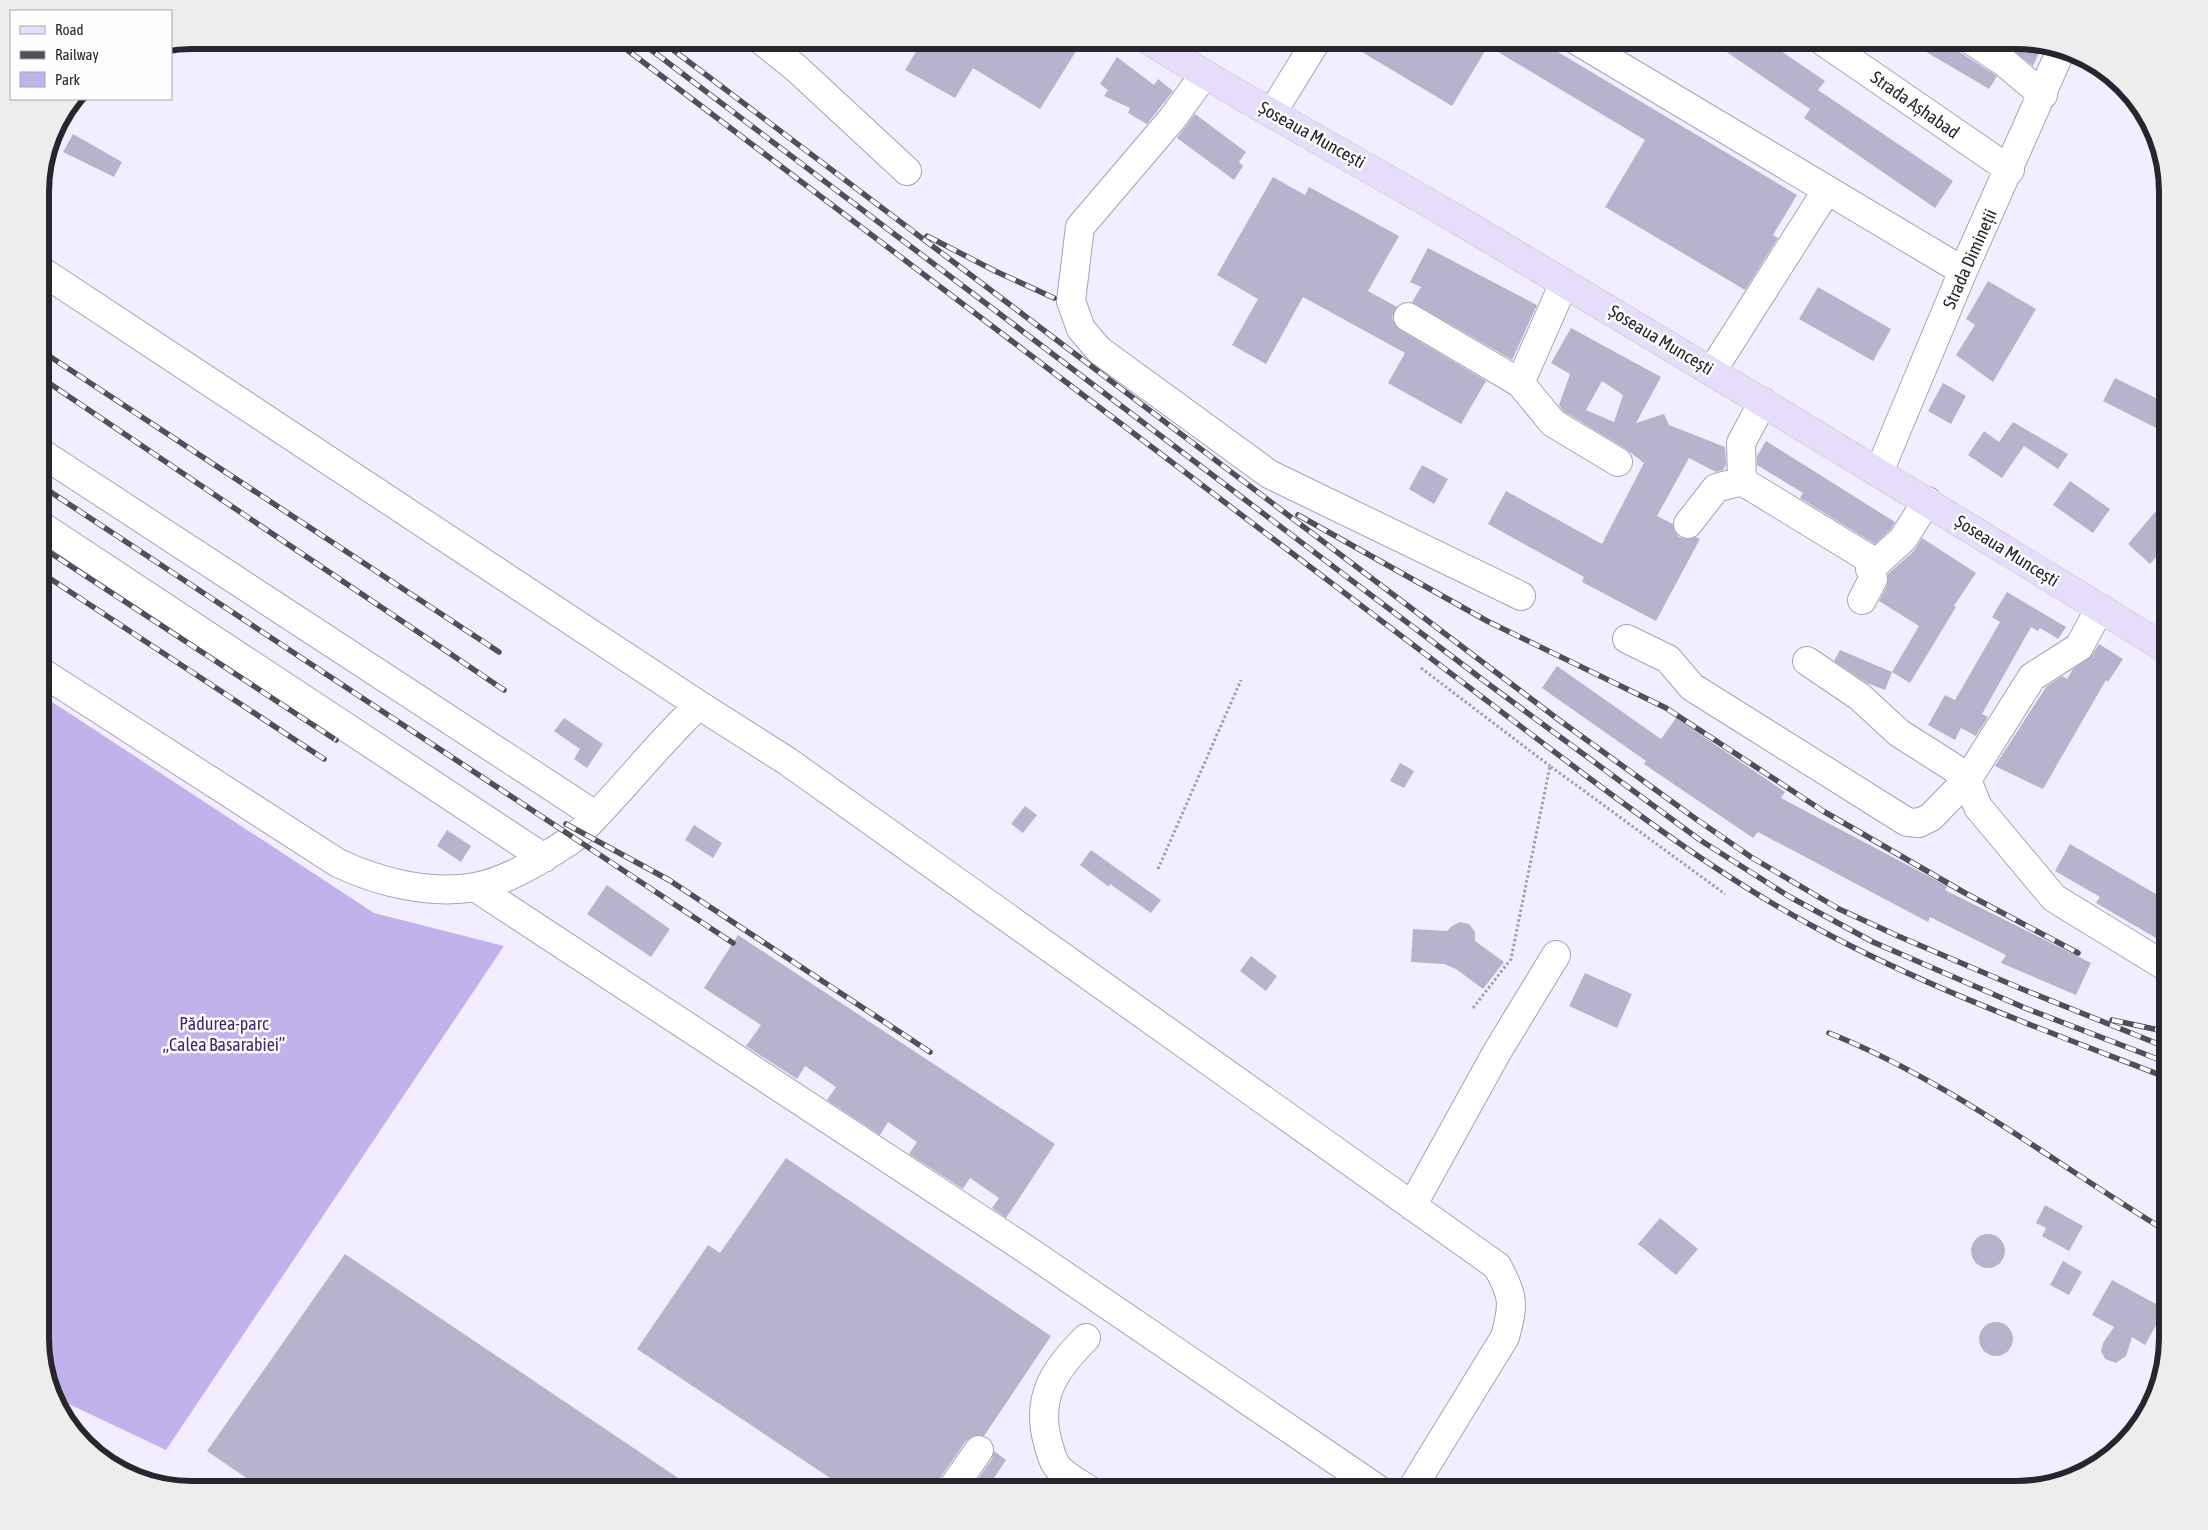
<svg xmlns="http://www.w3.org/2000/svg" width="2208" height="1530" font-family="'Asap Condensed',sans-serif">
<rect width="100%" height="100%" fill="#f2eeff"/>
<path fill="#c2b2ec" d="M40,694l334,219 130,33 -338,504 -110,-52 -16,-50z"/>
<path fill="#b9b2cd" fill-rule="evenodd" d="M923,40h160l-43,69 -67,-41 -18,30 -50,-28z
M1342,40h196l259,155 -24,40 5,3 -33,52 -140,-83 40,-67 -157,-94 -36,60z
M1709,40h56l60,41 -7,9 135,91 -18,27 -131,-90 6,-9z
M1906,40h35l56,36 -8,13z
M1999,40h17l27,4 -10,22z
M1117,57l37,28 4,-6 15,12 -26,33 -19,-11 2,-5 -26,-12 4,-6 -8,-6z
M1195,114l51,38 -7,10 4,4 -9,14 -57,-42z
M73,134l49,28 -8,15 -51,-25z
M1273,177l32,18 4,-8 90,49 -31,55 29,16 -5,10 3,8 5,5 86,51 -25,43 -73,-41 17,-30 -102,-56 -37,67 -34,-19 26,-46 -41,-24z
M1428,248l109,57 -25,55 -100,-58 9,-15 -11,-5z
M1988,281l48,28 -43,73 -37,-27 19,-30 -9,-6z
M1818,287l73,42 -18,32 -74,-42z
M1571,328l90,49 -25,46 28,-9 5,11 56,22 1,18 -3,5 -7,2 -27,-14 -32,58 16,8 1,6 5,7 7,2 10,-2 4,2 -44,82 -74,-39 2,-5 -96,-53 18,-33 96,53 42,-81 -18,-14 -63,-38 -4,-6 11,-31 -19,-11zM1602,381l21,14 -9,27 -28,-12z
M2115,378l53,26v30l-65,-33z
M1943,383l23,13 -15,28 -23,-13z
M2013,422l55,32 -10,15 -34,-23 -22,32 -34,-23 16,-24 15,11z
M1766,441l129,81 -4,7 -16,15 -75,-46 3,-5 -46,-28v-9z
M1422,465l26,14 -14,25 -25,-15z
M2070,481l40,28 -17,24 -40,-28z
M2155,512l13,12v19l-18,21 -22,-20z
M1922,538l54,35 -22,33 2,1 -46,76 -18,-11 27,-46 -40,-25 8,-15 1,-12 26,-23z
M2007,592l59,35 -8,12 -18,-11 -2,3 -7,-4 -49,87 6,3 -12,19 -15,-8 -6,12 -27,-15 17,-30 10,5 45,-78 -8,-5z
M2099,644l24,15 -15,23 -2,-2 -63,109 -48,-23 51,-79 16,-11 5,3 6,-10 19,-14z
M1840,650l52,22 -7,18 -18,-7 -33,-22z
M1557,666l104,73 15,-21 109,74 -4,6 166,88 -2,4 146,73 -15,32 -75,-32 5,-8 -76,-38 -2,5 -170,-90 -5,6 -109,-74 2,-3 -104,-73z
M564,718l39,26 -16,24 -13,-9 6,-10 -26,-18z
M1400,763l14,8 -10,17 -14,-7z
M1025,806l12,9 -14,18 -12,-9z
M694,825l28,18 -9,15 -28,-18z
M447,830l24,16 -10,16 -24,-16z
M2070,844l98,57v44l-72,-42 4,-6 -45,-26z
M1091,850l70,50 -10,13 -41,-29 -1,3 -29,-22z
M607,885l63,44 -19,28 -64,-43z
M1460,922l9,2 6,8v9l29,21 -21,27 -27,-20 -12,-5 -33,-2 2,-33 34,2 5,-5z
M738,935l317,209 -49,74 -14,-10 7,-10 -29,-20 -7,11 -54,-35 8,-12 -29,-20 -8,13 -53,-35 9,-13 -31,-21 -8,13 -51,-33 15,-21 -57,-37z
M1251,956l26,20 -11,15 -26,-20z
M1585,973l47,21 -15,34 -48,-22z
M786,1158l265,178 -67,100h-11l-7,5 -28,40 -2,9h-88l-211,-141 71,-104 12,8z
M2045,1205l38,21 -14,25 -27,-15 4,-8 -10,-5z
M1660,1218l38,31 -22,26 -38,-31z
M1971 1251a17 17 0 1 1 34 0a17 17 0 1 1-34 0Z
M345,1254l351,236h-432l-57,-39z
M2063,1261l19,11 -13,23 -19,-10z
M2112,1280l53,29 -20,36 -13,-8 -6,19 -10,7 -11,-4 -4,-8 2,-8 11,-16 -22,-12z
M1979 1339a17 17 0 1 1 34 0a17 17 0 1 1-34 0Z
M994,1451l12,9 -20,30h-16l22,-31z"/>
<g fill="none" stroke-linecap="round" stroke-linejoin="round">
<defs>
<path id="minor" d="M761,40l35,28 111,103
M1576,40l387,231
M1821,40l189,130
M1971,40l33,22 39,33
M1204,75l-32,44 -92,108 -9,74 10,28 18,21 170,124 252,122
M1272,113l45,-73
M40,270l659,435 88,56 710,505c17,30 17,38 8,71l-94,153
M1408,317l112,66 33,40 65,39
M1712,371l115,-181
M1520,383l44,-100
M40,452l555,363
M1879,472l84,-201 99,-223
M1742,481l126,77 5,21 -11,21
M1688,524l28,-36 26,-7 -1,-38 22,-41
M40,525l504,333
M1870,569l33,-30 24,-38
M2100,608l-21,39 -47,30 -65,103 11,27 76,91 114,70
M1627,639l41,20 24,28 215,135 12,1 12,-6 36,-37 -13,-12 -55,-35 -39,-36 -53,-36
M40,671l298,192c40,19 92,32 137,24 28,-5 56,-21 79,-36 7,-5 15,-9 22,-15 43,-41 79,-90 123,-131
M475,887l555,365 349,238
M1412,1206l85,-154 59,-97
M1086,1338c-31,31 -51,59 -38,105 2,7 4,16 8,22 7,10 23,18 33,25
M951,1490l28,-40"/>
<path id="major" d="M1148,40c103,64 210,121 315,183 236,140 471,283 705,427"/>
</defs>
<use href="#minor" stroke="#a7a0ba" stroke-width="30"/>
<use href="#major" stroke="#d4d3d5" stroke-width="30"/>
<path stroke="#a29eac" stroke-width="3" stroke-dasharray="2.5 2.5" stroke-linecap="butt" d="M1421,668l129,98
M1158,869l83,-189
M1473,1008l38,-49 39,-193 175,128"/>
<use href="#minor" stroke="#fff" stroke-width="28"/>
<use href="#major" stroke="#e5ddfb" stroke-width="28"/>
<defs>
<path id="rail" d="M614,40l971,735c74,55 150,110 233,154 112,60 231,103 350,149
M638,40l853,646 209,154 90,57 83,45 152,66 143,55
M660,40l899,680 137,99 55,38 88,52 59,27 124,53 146,59
M927,236l68,35 59,27
M40,350l459,302
M40,377l464,313
M40,485l693,458
M1298,515l189,106 179,87 157,103 142,82 113,60
M40,546l296,194
M40,572l284,187
M566,824l103,56 261,172
M2112,1020l56,12
M1829,1033c123,49 226,131 339,199"/>
</defs>
<use href="#rail" stroke="#514e59" stroke-width="5.5"/>
<use href="#rail" stroke="#fefefe" stroke-width="4" stroke-dasharray="11" stroke-linecap="butt"/>
</g>
<g text-anchor="middle" stroke-width="5" stroke-linejoin="round" paint-order="stroke">
<g font-size="18" fill="#28252f" stroke="#fefefe">
<text transform="translate(1915 105) rotate(35)" y="6">Strada Așhabad</text>
<text transform="translate(1312 135) rotate(29)" y="6">Șoseaua Muncești</text>
<text transform="translate(1970 259) rotate(-66)" y="6">Strada Dimineții</text>
<text transform="translate(1661 340) rotate(31)" y="6">Șoseaua Muncești</text>
<text transform="translate(2007 551) rotate(32)" y="6">Șoseaua Muncești</text>
</g>
<g font-size="18" fill="#40266c" stroke="#fefefe">
<text x="224" y="1030">Pădurea-parc<tspan x="224" dy="21">„Calea Basarabiei”</tspan></text>
</g>
</g>
<path d="M0 0H2208V1530H0ZM192 49H2016A143 143 0 0 1 2159 192V1338A143 143 0 0 1 2016 1481H192A143 143 0 0 1 49 1338V192A143 143 0 0 1 192 49Z" fill="#ededed" fill-rule="evenodd"/>
<path fill="none" stroke="#28252f" stroke-width="6" d="M192 49H2016A143 143 0 0 1 2159 192V1338A143 143 0 0 1 2016 1481H192A143 143 0 0 1 49 1338V192A143 143 0 0 1 192 49Z"/>
<rect x="10" y="10" width="162" height="90" fill="#fefefe" stroke="#a8a7ab"/>
<rect x="20" y="26" width="25" height="8" fill="#e5ddfb" stroke="#a8a7ab"/>
<text x="55" y="35" font-size="15" fill="#28252f">Road</text>
<rect x="20" y="51" width="25" height="8" fill="#514e59" stroke="#a8a7ab"/>
<text x="55" y="60" font-size="15" fill="#28252f">Railway</text>
<rect x="20" y="72" width="25" height="15" fill="#c2b2ec" stroke="#a8a7ab"/>
<text x="55" y="85" font-size="15" fill="#28252f">Park</text>
</svg>
